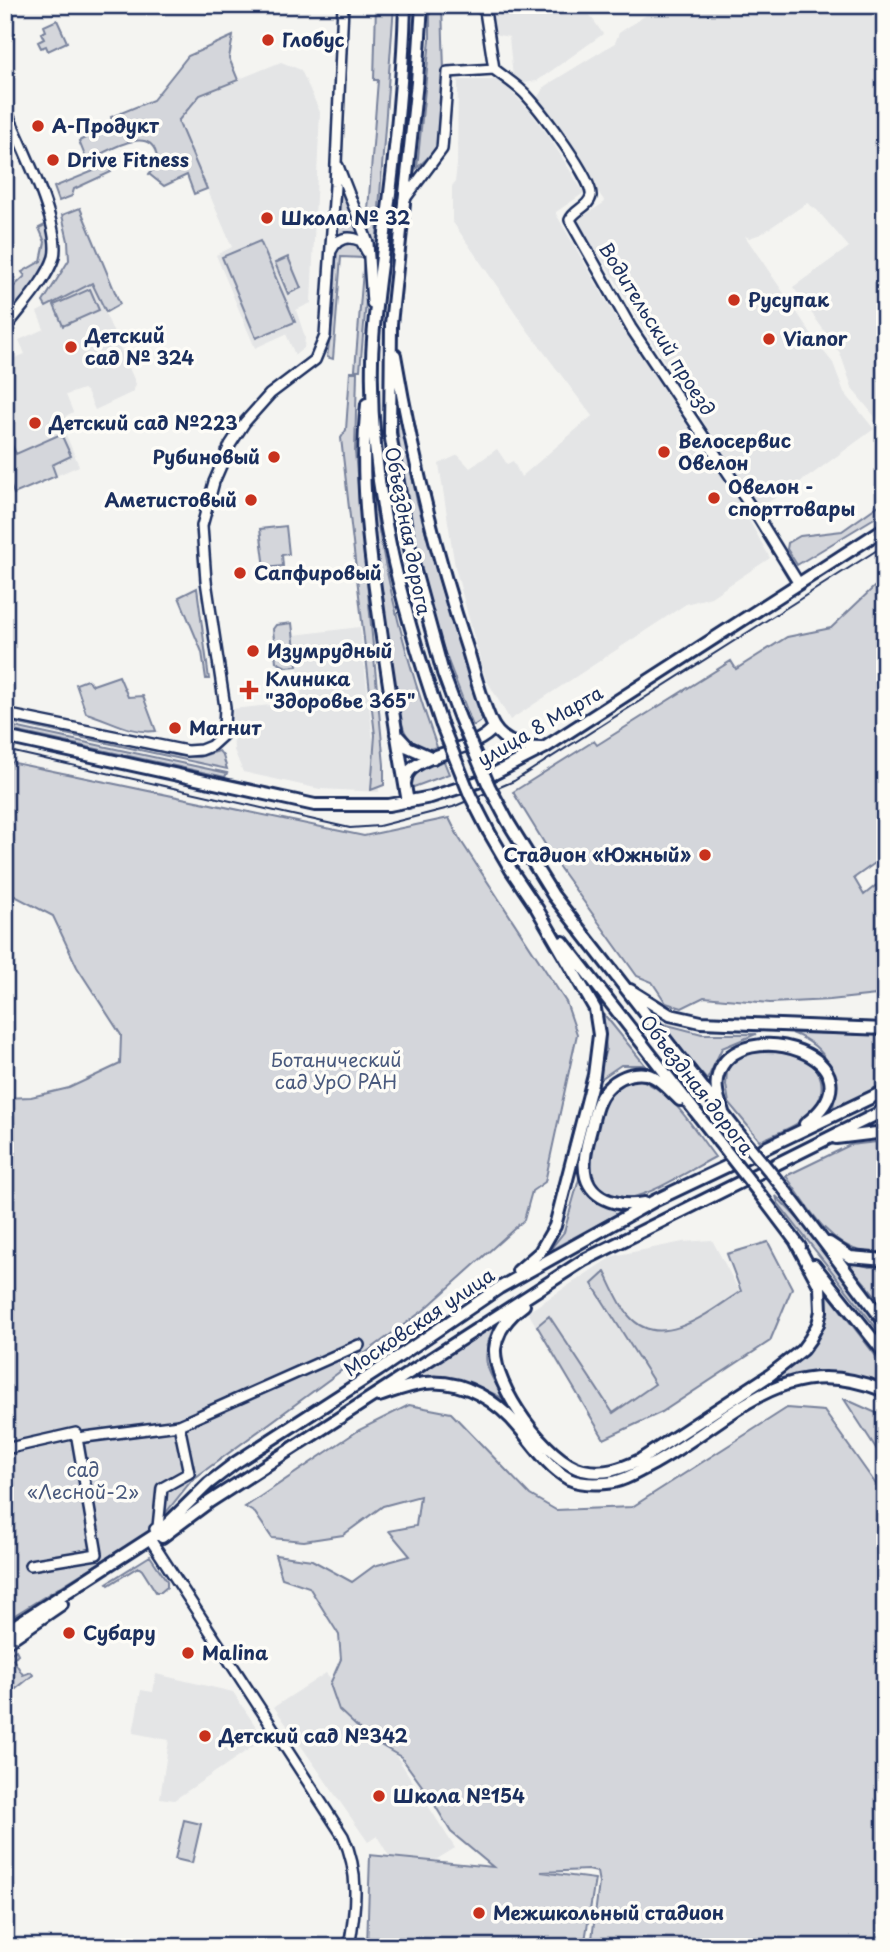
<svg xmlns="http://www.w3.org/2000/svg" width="890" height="1952" font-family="'Playpen Sans',sans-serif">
<rect width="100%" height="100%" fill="#f4f4f1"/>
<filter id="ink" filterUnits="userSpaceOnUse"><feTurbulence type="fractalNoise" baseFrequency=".0143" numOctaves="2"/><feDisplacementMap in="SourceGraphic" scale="14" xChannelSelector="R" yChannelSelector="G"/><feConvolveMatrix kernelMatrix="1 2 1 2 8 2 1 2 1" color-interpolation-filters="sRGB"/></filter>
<g filter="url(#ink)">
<path fill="#e4e5e6" d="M491,5h92l20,29 -66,47 -18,3 -6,-6 -4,-41 -16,-3z
M661,5h224v416l-4,3 -28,-34 -13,-37 -47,-66 56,-40 -32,-37 -10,-7 -46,31 -12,4 -4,-2 76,112 12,15 11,29 30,37 -63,46 -52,33 -117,-181 -28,-49 -38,-57 29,-19 -69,-102 9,-14 70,-43 4,-10z
M281,62l20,8 19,42 -9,191 -15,7 9,27 -1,11 -9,7 -9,-21 -31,14 -39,-93 16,-8 -54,-126 22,-26z
M458,80h42l30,31 20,27 34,55 -28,19v2l65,112 37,50 76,117 36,65 -59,39 -25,7 -176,116 -25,-43 -7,-25 -23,-85 -16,-103 19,-9 12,13 27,-19 10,15 6,-3 8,16 71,-61 -64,-85 -76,-110v-35l3,-4 2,-17z
M92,283l44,101 -3,8 -38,18 -8,-18 -4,-3 -17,6 7,17 -7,4 -2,14 15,36 -65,28 -9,-21v-111l20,-8 -6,-14 25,-11 -7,-17z
M360,627l19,165 -59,-3 -77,-17 -9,-22 -2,-41 70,-7 -8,-67z
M712,1240l51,95 -159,101 -47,-73 -29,-51 85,-56 70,-14z
M326,1673l73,87 56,88 -21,13 -45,-5 -12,-20 -9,6 -94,-135z
M156,1674l77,18 31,47 -90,61 -14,-2 9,-58 -36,-7 8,-43 12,2z"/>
<path fill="#d4d6db" stroke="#78829c" stroke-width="2" d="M376,5h18l-18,244 -9,-26 11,-143h-4z
M430,5h12l2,66 -5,70 -4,10 -18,17 13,-128z
M57,20l10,22 -19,9 -2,-5 -5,2 -3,-6 6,-3 -3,-6 5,-2 -2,-5z
M233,36l-4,22 9,22 -38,15 -22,26 29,68 -13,5 -7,-19 -23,11 -15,-12c6,-7 10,-12 7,-21 -8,-29 -52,0 -69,8l-8,-20 34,-17 -2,-7 42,-17 35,-44z
M108,165l3,7 -37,17 -2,7 -13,5 -5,-14z
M339,181l23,54 -16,-3 -9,5z
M80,208l40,96 -14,8 -14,-29 -46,24 -3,-5 26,-42 -1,-19 -6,-26z
M47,224c15,37 -21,70 -42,97v-26l20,-19 -3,-4 19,-11 4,-19 -6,-14z
M260,241l35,81 -39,16 -34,-81z
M351,242l7,2 5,5 4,11 1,19 -8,91h-5l9,-112 -23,-1 -8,102 -6,-2 6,-41 3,-66 9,-7z
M288,257l13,31 -13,6 -13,-31z
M90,289l9,21 -36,16 -9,-21z
M350,372h7l-2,80 29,313v20l-13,5 4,-55 -34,-297 5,-8z
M395,390l22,111 25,89 39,116v15l-8,5 -44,-115 -30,-161z
M61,434l10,22 -19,9 4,11 -42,18 -9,-21v-35l3,-2 8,18z
M367,438c9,106 34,209 70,309 -22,9 -33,-12 -37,-30l-27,-172z
M879,505h6v5l-4,4 -84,51 -10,-16 1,-6 12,-7 42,-5z
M286,526l3,28 -7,1 1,11 -18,2 -5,-39z
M885,581v275l-31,22 10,17 21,-17v116l-55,6 -60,3 -66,-6 -22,11 -16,-5 -14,-21 -15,-6 -78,-109 -46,-75 81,-51 3,4 134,-84 5,8 51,-32 44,-9 43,-41z
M197,588l12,91h-3l-4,-27 -23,-55z
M292,623l5,43 -11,1 -10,-5 -3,-33 3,-4z
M119,676l9,21 15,-1 13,35c-26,3 -45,-11 -70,-18l-10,-29 11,-4 6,5z
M5,718l175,38 19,1 20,-6 4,5 4,13 -222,-48z
M5,725l222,48 -2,4 -220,-48z
M443,759l6,15 -38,14 1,-15z
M5,761l359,75 85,-18 10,20 107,164 11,32 -32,148 -13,9 -8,29 -100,90 -232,170 -40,50 -147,91v-523l26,-1 38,-9 51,-24 1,-29 -44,-68 -24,-51 -48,-25z
M603,1013l42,52h-24l-25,17 10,-33z
M656,1022l46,12h54l-34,14 -15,32z
M792,1033l93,2v50l-52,26c4,-38 -3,-63 -41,-78z
M751,1052c26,0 62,-4 70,28 2,10 -1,23 -8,31 -12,14 -37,22 -53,30l-31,-38 -3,-18 1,-14 8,-13z
M637,1078c37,14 55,49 78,79 -23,12 -63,38 -87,41 -8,0 -19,-3 -25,-8 -22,-17 -12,-41 -6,-64 3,-14 5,-28 16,-38 7,-7 15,-9 24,-10z
M877,1142l8,3v106c-7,1 -16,3 -22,1 -37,-9 -56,-47 -77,-76l64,-31z
M579,1179l17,19 25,14 -72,39 15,-19z
M776,1196l25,26 84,110v7l-107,-136z
M768,1242l24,46 -22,53 -108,71 -58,27 -67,-113 12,-10 64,97 42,-29 -63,-100 13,-12c7,14 14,32 24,44 32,37 83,-6 112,-25l-14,-37z
M847,1262l23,5 15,-1v41z
M825,1290l60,78v17c-47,-17 -67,-14 -115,-4 37,-25 60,-43 55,-91z
M496,1322c-17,37 -11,46 10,78 -35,-19 -58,-27 -98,-21z
M845,1399l40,18v45l-41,-63z
M409,1405l42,8 79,82 26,15 76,-3 155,-99 37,3 61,86v450h-294l8,-64 -2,-11 -9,-2 -47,2 54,7 -11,68h-217l3,-92 123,12 -42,-35 -21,-35 -29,-40 -31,-18 -31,-29 -9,-26 11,-25 -2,-24 -30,-48 -27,-9 -7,-23 37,5 40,22 22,-16 36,-10 -21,-25 27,-5 4,-30 -37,10 -40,29 -39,6 -32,-3 -17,-25 -10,-6 114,-77z
M150,1556l17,25v6l-6,5h-5l-14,-22 -4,-3 -29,18 -2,-2z
M16,1650l2,4 -5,5 10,16 8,-3 2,3 -22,18 -6,10v-47z
M184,1820l17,4 -9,39 -17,-4z"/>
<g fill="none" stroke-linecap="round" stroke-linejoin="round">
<defs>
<path id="minor" d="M494,69c11,9 25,17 34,28 13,14 66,84 63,99 -2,11 -17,14 -21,24l61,108 128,191 40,65
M5,108c14,33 57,117 49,149 -8,25 -33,50 -49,72
M338,166l30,77 4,60
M404,200l38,-51 6,-77 46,-3 -9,-58 -9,-6
M331,251c6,-13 17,-16 30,-10l6,11
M5,714l182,37 14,-1 10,-4 11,-10 2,-8 1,-21 -19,-126 -4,-55 12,-44 16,-37 15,-23 25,-28 45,-34 10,-24 10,-150 8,-181
M77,1438l102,-13 180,-80
M5,1449l71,-16 1,5 20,116 -67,11
M158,1533l-3,-4 3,-2 4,-39 27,-15 -10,-48
M150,1539l193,297c17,37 13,72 6,111"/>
<path id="major" d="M405,5c-2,77 -10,152 -20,228 -5,42 -12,84 -13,127 -3,128 28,243 69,363
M422,5l-5,77 -26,242 -1,109 15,93 10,45 28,102 16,43
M395,355c17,100 41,200 73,296 6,20 16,59 26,76 10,16 30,21 47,21
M367,404c-8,70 2,144 12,213 9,62 18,124 29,185
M396,734l12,13 25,11
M5,737l310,68h74l42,-8 47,-15 66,-34 341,-220
M405,783c1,-4 1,-8 4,-11 13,-19 68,-21 85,-45
M508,822l45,73 186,239
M489,832l22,38 27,40
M563,942l156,200
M630,990l40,25 31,7 184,7
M723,1112c-4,-12 -9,-25 -5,-37 19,-64 172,-16 87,49
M836,1138l49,-6
M784,1189l101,134
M766,1202l34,45
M644,1203c-21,4 -51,-1 -58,-26 -4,-15 1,-33 5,-48 3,-13 6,-30 16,-40 10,-11 24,-17 39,-15 13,3 24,17 34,26
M829,1243l21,14 35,3
M814,1265l71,89
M518,1271l22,-19 15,-26 39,-151 5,-40 -4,-26 -59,-102
M524,1305c-15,11 -27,25 -29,44 -2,37 52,113 88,121 21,5 38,-1 57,-10l130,-85 32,-25 8,-11 8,-15 3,-13 -1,-24 -24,-45
M379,1396c15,-5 30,-11 46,-13 39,-4 73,18 96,47 14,17 28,38 48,49 11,5 25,5 37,4 17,-1 33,-12 49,-20 81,-45 128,-114 230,-72
M162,1537l47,-35 375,-242 301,-150
M5,1632l153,-99 51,-50 26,-20 144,-93 120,-82 155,-87 231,-110
M5,1643l57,-39"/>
</defs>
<use href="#minor" stroke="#1b2f5e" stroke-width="14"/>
<use href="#major" stroke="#1b2f5e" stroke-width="16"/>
<use href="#minor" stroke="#fdfcf7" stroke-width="9"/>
<use href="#major" stroke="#fdfcf7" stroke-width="10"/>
<path stroke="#1b2f5e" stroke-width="2" d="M5,750l345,78 29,-2 74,-19 61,-26 371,-236"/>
<defs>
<path id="major-bridge" d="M459,716l30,70 19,36
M441,723l29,72 19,37
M739,1134l45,55
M719,1142l47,60"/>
</defs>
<use href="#major-bridge" stroke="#1b2f5e" stroke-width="16" stroke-linecap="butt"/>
<use href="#major-bridge" stroke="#fdfcf7" stroke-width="10"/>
</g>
</g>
<g fill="#c8321e" stroke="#fdfcf7" stroke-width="2.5">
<circle cx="268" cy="40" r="7"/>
<circle cx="38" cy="126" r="7"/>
<circle cx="53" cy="160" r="7"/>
<circle cx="267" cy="218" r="7"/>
<circle cx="734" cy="300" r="7"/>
<circle cx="769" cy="339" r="7"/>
<circle cx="71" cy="347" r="7"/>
<circle cx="35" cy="423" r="7"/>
<circle cx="664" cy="452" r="7"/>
<circle cx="274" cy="457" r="7"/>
<circle cx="714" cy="498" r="7"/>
<circle cx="251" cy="500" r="7"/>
<circle cx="240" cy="573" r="7"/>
<circle cx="253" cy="651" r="7"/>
<path d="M245.5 679.5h7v7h7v7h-7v7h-7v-7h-7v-7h7z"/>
<circle cx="175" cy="728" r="7"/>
<circle cx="705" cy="855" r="7"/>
<circle cx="69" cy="1633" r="7"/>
<circle cx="188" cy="1653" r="7"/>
<circle cx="205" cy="1736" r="7"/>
<circle cx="379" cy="1796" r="7"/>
<circle cx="479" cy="1913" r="7"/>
</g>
<g text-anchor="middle" stroke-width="7" stroke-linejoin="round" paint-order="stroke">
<g font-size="19" font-weight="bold" fill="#1b2f5e" stroke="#fdfcf7" text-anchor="start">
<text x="282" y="47">Глобус</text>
<text x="52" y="133">А-Продукт</text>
<text x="67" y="167">Drive Fitness</text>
<text x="281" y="225">Школа № 32</text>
<text x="748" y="307">Русупак</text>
<text x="85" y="343">Детский<tspan x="85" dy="22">сад № 324</tspan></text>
<text x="783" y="346">Vianor</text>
<text x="49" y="430">Детский сад №223</text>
<text x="678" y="448">Велосервис<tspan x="678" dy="22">Овелон</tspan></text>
<text x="260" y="464" text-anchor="end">Рубиновый</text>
<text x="728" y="494">Овелон -<tspan x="728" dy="22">спорттовары</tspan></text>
<text x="237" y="507" text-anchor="end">Аметистовый</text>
<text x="254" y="580">Сапфировый</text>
<text x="267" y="658">Изумрудный</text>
<text x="265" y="686">Клиника<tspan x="265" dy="22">"Здоровье 365"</tspan></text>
<text x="189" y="735">Магнит</text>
<text x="691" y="862" text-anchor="end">Стадион «Южный»</text>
<text x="83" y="1640">Субару</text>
<text x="202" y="1660">Malina</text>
<text x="219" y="1743">Детский сад №342</text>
<text x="393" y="1803">Школа №154</text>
<text x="493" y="1920">Межшкольный стадион</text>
</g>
<g font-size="19" fill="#1b2f5e" stroke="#fdfcf7">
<text transform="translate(657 329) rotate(58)" y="7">Водительский проезд</text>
<text transform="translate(408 531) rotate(79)" y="7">Объездная дорога</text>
<text transform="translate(540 726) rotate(-30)" y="7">улица 8 Марта</text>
<text transform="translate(697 1085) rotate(52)" y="7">Объездная дорога</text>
<text transform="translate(419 1322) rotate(-34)" y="7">Московская улица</text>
</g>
<g font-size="19" fill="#49597d" stroke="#fdfcf7">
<text x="336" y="1067">Ботанический<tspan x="336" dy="22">сад УрО РАН</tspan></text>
<text x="83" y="1477">сад<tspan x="83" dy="22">«Лесной-2»</tspan></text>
</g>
</g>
<rect width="890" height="1952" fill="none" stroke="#fdfcf7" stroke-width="28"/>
<rect x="14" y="14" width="862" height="1924" fill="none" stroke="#1b2f5e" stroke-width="2.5" filter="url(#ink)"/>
</svg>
